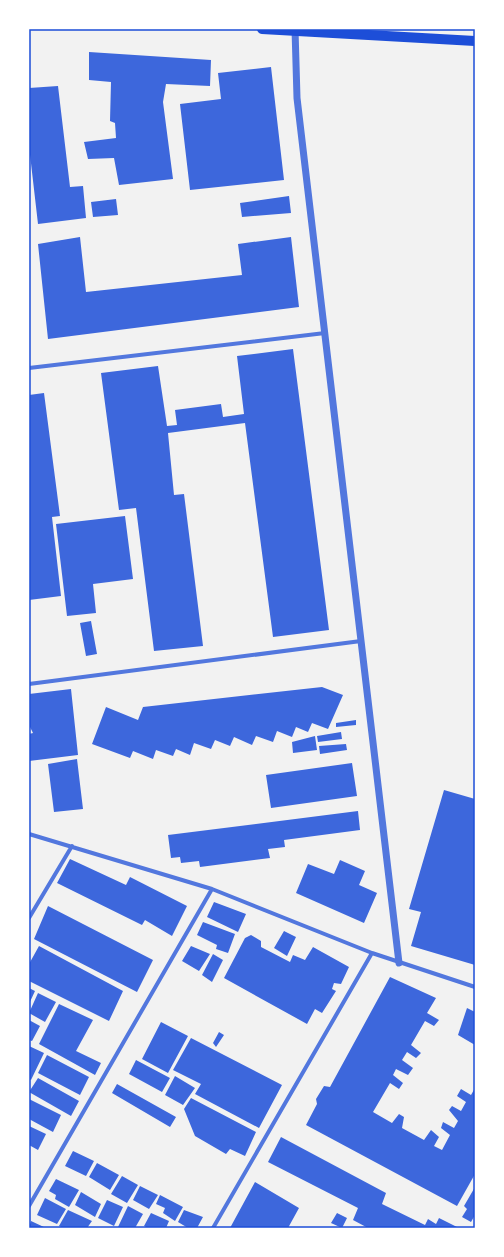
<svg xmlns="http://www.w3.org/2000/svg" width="504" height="1257" font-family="'Sofia Sans Condensed',sans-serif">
<rect width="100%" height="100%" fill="#f2f2f2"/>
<path fill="#3d67dc" d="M89,52l122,8 -1,26 -44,-2 -3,18 10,77 -54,6 -5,-27 -26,1 -4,-17 32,-4 -1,-15 -5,-2 1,-39 -22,-2z
M271,67l13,113 -94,10 -10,-86 41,-5 -3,-26z
M58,86l12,101 13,-1 3,32 -48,6 -9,-78v-58z
M289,196l2,17 -49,4 -2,-14z
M116,199l2,16 -25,2 -2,-15z
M80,237l6,55 156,-17 -4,-31 53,-7 8,70 -251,32 -10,-95z
M293,349l36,281 -56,7 -28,-214 -77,10 6,62 10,-1 19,152 -49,5 -18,-143 -17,2 -18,-137 57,-7 9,60 10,-1 -2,-15 46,-6 2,13 21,-3 -7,-58z
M44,393l16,123 -8,1 9,79 -32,4v-205z
M125,516l8,63 -40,5 3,29 -29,3 -11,-92z
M91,621l6,33 -11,2 -6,-33z
M322,687l21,8 -15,34 -16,-6 -4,9 -12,-5 -4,10 -15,-6 -4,11 -17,-6 -4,9 -18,-8 -4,9 -15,-6 -4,9 -17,-6 -4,12 -14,-6 -3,7 -17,-6 -3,9 -20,-8 -3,7 -38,-14 14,-37 32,13 5,-13z
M71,689l7,66 -49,6v-27l4,-1 -4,-8v-31z
M356,720v5l-20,2v-4z
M341,732l1,7 -24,3 -1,-6z
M315,736l2,14 -24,3 -1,-11z
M346,744l1,6 -27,4 -1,-8z
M77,759l6,50 -29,3 -6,-48z
M352,763l5,33 -86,12 -5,-33z
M444,790l31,9v166l-64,-19 10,-34 -12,-3z
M358,811l2,19 -76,10 1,7 -17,2 2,9 -70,9 -1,-6 -18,2 -1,-6 -9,1 -3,-23z
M70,859l56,26 4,-8 57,29 -15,30 -27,-16 -3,5 -85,-42z
M340,860l25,11 -6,14 18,8 -13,30 -68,-30 12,-29 26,10z
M214,902l32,12 -8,18 -31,-15z
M48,906l105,54 -16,32 -103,-53z
M203,922l32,12 -7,19 -12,-4 1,-4 -20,-10z
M284,931l12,6 -9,19 -13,-8z
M251,935l10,6v6l29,15 3,-7 12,5 8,-13 36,20 -8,17 -7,-1 -2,6 4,2 -14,22 -7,-4 -8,15 -83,-46 21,-40z
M39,946l84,45 -14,30 -80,-40v-17z
M191,946l19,8 -11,17 -17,-10z
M213,954l10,6 -11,22 -10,-7z
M390,977l46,21 -9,15 12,7 -5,6 -9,-5 -14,24 10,8 -5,5 -9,-6 -5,8 11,8 -5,7 -12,-6 -3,6 10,8 -4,6 -9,-6 -17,29 19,11 7,-9 5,3 -2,11 22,12 7,-10 8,7 -5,9 8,4 8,-15 -9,-7 2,-6 11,6 4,-7 -9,-11 3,-4 9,5 5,-9 -9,-6 4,-7 10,6 4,-7v86l-18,32 -151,-81 11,-21 -1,-5 8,-13 6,1z
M29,988l6,3 -6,13z
M38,993l18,9 -11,20 -16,-9z
M59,1004l34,16 -17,31 25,12 -6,12 -56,-31z
M467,1008l8,4v33l-17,-10z
M29,1020l11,6 -8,15 -3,-1z
M161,1022l27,14 -20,37 -26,-14z
M219,1032l5,3 -8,12 -3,-4z
M191,1038l91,47 -23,43 -64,-34 6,-10 -28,-14z
M29,1046l15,7 -13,27 -2,-1z
M47,1055l42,22 -9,18 -42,-22z
M136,1060l34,18 -8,14 -33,-18z
M175,1076l20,12 -12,17 -18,-10z
M38,1078l41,23 -8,15 -42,-24z
M117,1084l59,33 -6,10 -58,-34z
M191,1098l65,34 -11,24 -15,-7 -4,5 -31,-18 -11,-27z
M29,1099l32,16 -8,17 -24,-13z
M29,1126l17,8 -8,16 -9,-5z
M281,1137l105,56 -4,11 43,21 3,-6 8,5 3,-6 20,10h-91l-15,-8 5,-12 -90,-46z
M73,1151l21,10 -8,15 -21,-10z
M97,1163l22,12 -9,15 -21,-13z
M122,1176l16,9 -11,18 -16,-9z
M56,1179l23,11 -10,17 -14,-8 1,-4 -7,-4z
M255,1182l44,26 -11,20h-58z
M140,1186l18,9 -9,14 -16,-9z
M475,1187v28l-4,7 -9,-5 5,-8 -3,-3z
M81,1192l20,12 -6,13 -20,-12z
M160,1195l23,12 -8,14 -12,-8 2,-5 -9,-4z
M45,1198l21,11 -9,15 -20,-9z
M107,1200l16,7 -9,19 -16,-8z
M128,1206l15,8 -8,14h-15l-2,-1z
M68,1210l24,11 -5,7h-24l-4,-2z
M184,1210l19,7 -6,11h-9l-10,-6z
M151,1213l18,8 -3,7h-18l-4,-2z
M337,1213l10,5 -5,10 -11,-5z
M31,1221l15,7h-17z"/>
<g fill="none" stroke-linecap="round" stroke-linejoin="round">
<path stroke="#5277de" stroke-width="4" d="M29,368l296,-35
M29,684l332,-43
M29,834l183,55 160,64 103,34
M29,918l43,-72
M29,1206l183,-317
M213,1228l159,-275"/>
<path stroke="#5277de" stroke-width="7" d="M295,29l2,69 102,865"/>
<path stroke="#1d4ed8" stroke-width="10" d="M262,29l213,12"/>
</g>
<rect width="504" height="1257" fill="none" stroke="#ffffff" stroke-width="60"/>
<rect x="30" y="30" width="444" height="1197" fill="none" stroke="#1d4ed8" stroke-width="1.5"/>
</svg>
